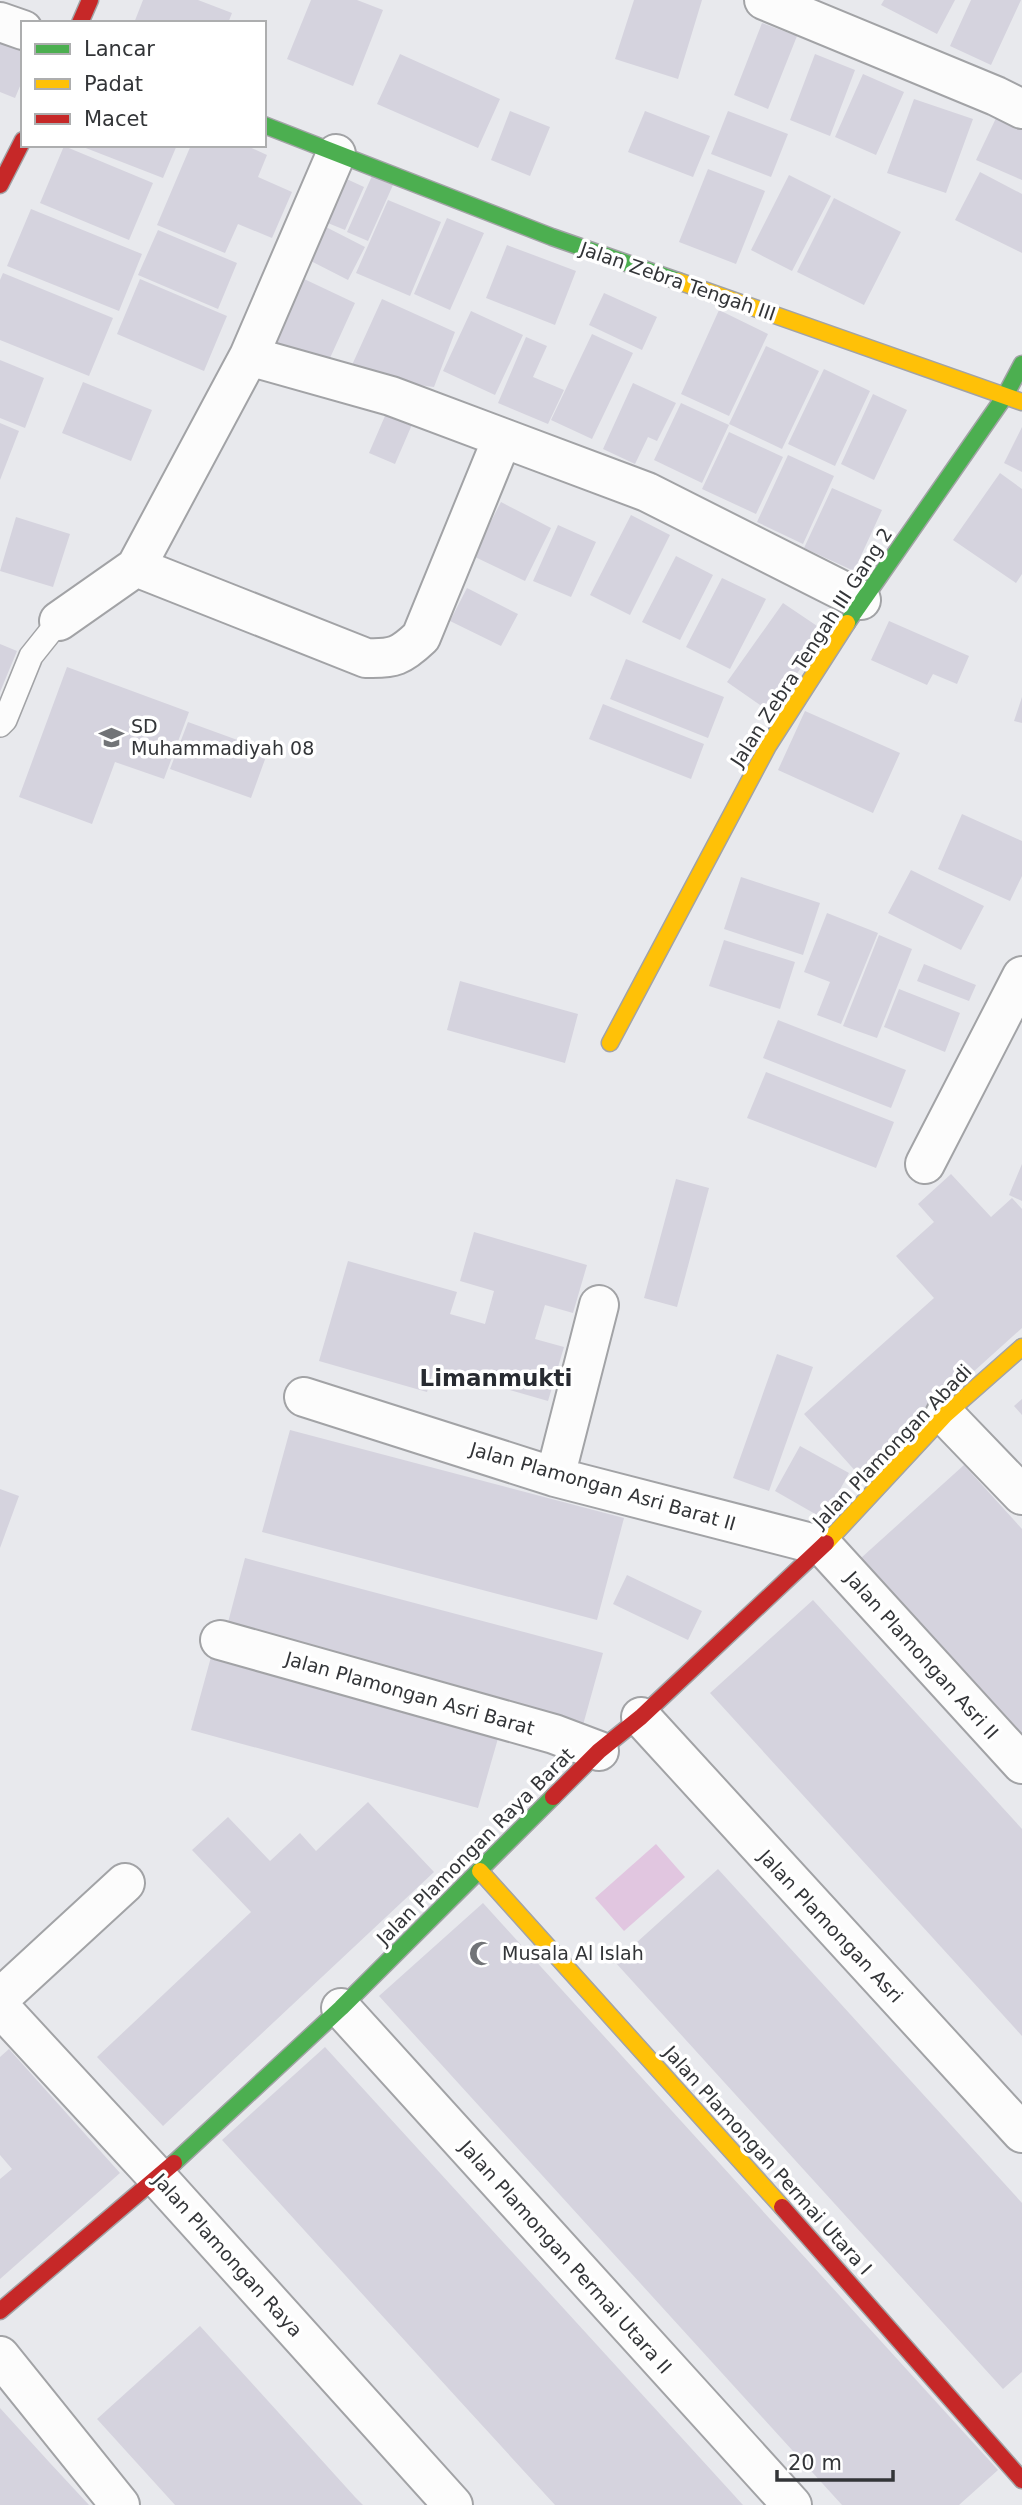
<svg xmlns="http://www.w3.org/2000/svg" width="1022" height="2505" font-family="'DejaVu Sans',sans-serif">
<rect width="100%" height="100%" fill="#e8e9ed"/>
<path fill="#e1c6e0" d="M656,1844l29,33 -61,54 -29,-33z"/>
<path fill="#d5d3de" d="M143,0h55l34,13 -4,10h-94z
M311,0h46l26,10 -30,76 -66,-27z
M634,0h68l-24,79 -63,-20z
M884,0h71l-18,34 -56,-29z
M971,0h50l-30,65 -41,-19z
M762,23l35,13 -29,73 -34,-14z
M0,38l23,9v32l-8,19 -15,-6z
M400,54l100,45 -22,49 -101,-44z
M815,54l40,16 -25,66 -40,-16z
M863,74l41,18 -28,63 -41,-18z
M914,99l59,20 -27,74 -59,-20z
M510,111l40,16 -20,49 -39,-16z
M645,111l65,25 -17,41 -65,-25z
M728,111l60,23 -17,43 -60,-23z
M998,114l24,10v56l-46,-20z
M78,145h99l-14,33z
M191,145h54l22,10 -9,22 34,15 -20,46 -34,-14 -13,29 -68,-28z
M64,146l89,37 -24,57 -89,-37z
M708,169l57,22 -29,73 -57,-22z
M980,172l42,22v59l-67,-33z
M338,175l26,12 -19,43 -27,-11z
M789,175l42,21 -39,75 -41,-21z
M372,176l21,9 -25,56 -21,-9z
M834,198l67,34 -37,73 -67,-33z
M388,200l53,22 -31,74 -54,-23z
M31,209l111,45 -23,57 -112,-45z
M447,218l37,15 -34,77 -36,-16z
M322,225l43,22 -17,33 -43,-22z
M158,230l79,33 -19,46 -80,-34z
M507,245l69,26 -21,54 -69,-27z
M3,273l110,45 -24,58 -89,-36v-60z
M302,278l53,25 -30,66 -53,-24z
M140,279l87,37 -23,55 -87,-37z
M604,293l53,24 -15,33 -53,-25z
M382,299l73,33 -21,55 -87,-11z
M719,310l49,24 -39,82 -48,-22z
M471,311l52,24 -28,60 -52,-24z
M592,334l41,19 -41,86 -41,-19z
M526,337l21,9 -14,31 31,13 -16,34 -50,-21z
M766,346l53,25 -37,78 -53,-25z
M0,360l44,18 -19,50 -25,-10z
M824,369l46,22 -35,75 -47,-22z
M83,382l69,28 -21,51 -69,-28z
M633,383l43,20 -19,38 -9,-4 -13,27 -32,-15z
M873,394l34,16 -33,70 -33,-16z
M391,402l26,11 -22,51 -26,-11z
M681,403l48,22 -27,58 -48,-23z
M0,423l19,8 -19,49z
M1022,427v45l-18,-9z
M729,432l54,25 -27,57 -54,-25z
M788,455l46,21 -31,68 -46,-22z
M1000,473l22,16v85l-6,9 -63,-43z
M832,488l50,22 -28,61 -50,-23z
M501,502l50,26 -26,53 -52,-25z
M631,515l39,20 -40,80 -40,-20z
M16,517l54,17 -17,53 -53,-16z
M558,525l38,17 -25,55 -38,-16z
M676,556l37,19 -33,65 -38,-18z
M722,578l44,21 -36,70 -44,-22z
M467,588l51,26 -17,32 -51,-25z
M783,603l43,29 -56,80 -43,-30z
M889,621l80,35 -12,28 -24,-10 -6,11 -56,-25z
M0,644l17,7 -17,41z
M626,659l98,38 -16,41 -98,-39z
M67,667l122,45 -25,67 -49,-17 -23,62 -73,-27z
M1022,697v26l-8,-2z
M603,704l101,40 -13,35 -102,-40z
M805,711l95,42 -27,60 -95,-43z
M188,722l80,29 -17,47 -81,-29z
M962,814l60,27v35l-12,25 -72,-32z
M911,870l73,36 -23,44 -73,-37z
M741,877l79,26 -17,52 -79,-26z
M827,913l51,20 -37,91 -24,-9 13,-33 -26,-10z
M879,935l33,14 -35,89 -34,-12z
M724,940l71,22 -15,47 -71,-23z
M924,964l52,21 -7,16 -52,-20z
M460,981l118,33 -13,49 -118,-33z
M899,989l61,24 -15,39 -61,-25z
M778,1020l128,50 -15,38 -128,-50z
M766,1072l128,50 -18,46 -129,-50z
M1022,1164v37l-13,-6z
M951,1174l40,43 21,-19 10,11v119l-163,147 -55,-61 130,-116 -38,-42 38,-34 -16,-18z
M676,1179l33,9 -32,119 -33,-9z
M474,1232l113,33 -14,48 -28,-8 -10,34 29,8 -16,54 -114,-33 -7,24 -108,-31 29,-100 109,31 -7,22 35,10 9,-33 -34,-10z
M777,1354l36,13 -44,124 -36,-13z
M1022,1399v16l-8,-9z
M290,1430l334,88 -27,102 -335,-88z
M800,1446l49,27 -25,46 -49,-28z
M964,1465l58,64v206l-161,-177z
M0,1489l19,7 -19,52z
M245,1558l358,95 -20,72 -357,-95z
M627,1575l75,36 -14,29 -75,-36z
M813,1600l209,229v207l-312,-343z
M211,1657l288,78 -21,73 -287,-78z
M368,1802l66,70 -271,254 -66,-69 154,-145 -59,-62 36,-33 42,44 30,-28 16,18z
M718,1869l304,334v169l-19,17 -388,-427z
M483,1903l515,567 -39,35h-117l-463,-509z
M325,2047l418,458h-188l-97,-106 -236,-259z
M9,2049l111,124 -120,106v-100l12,-10 -12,-14v-98z
M200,2326l155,171 8,8h-188l-78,-86z
M0,2408l50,55 39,42h-89z"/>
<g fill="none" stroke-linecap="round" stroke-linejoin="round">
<defs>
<path id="lane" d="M0,725l5,-5 26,-64 28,-35"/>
<path id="street" d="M764,0l232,96 26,13
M0,22l23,8
M249,356l142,40 256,96 214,108
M136,567l230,91c28,1 35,-2 55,-21l81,-198
M59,621l77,-54 113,-211 87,-202
M925,1164l97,-188
M304,1397l251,80 268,69 199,218
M945,1415l77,80
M555,1477l44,-172
M220,1640l334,94 45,17
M641,1717l381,416
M0,1998l125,-115
M0,2007l158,171 295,327
M341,2008l451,497
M0,2356l120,149"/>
<path id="fast" d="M264,125l288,112 126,44
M847,623l158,-227 17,-32
M174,2163l167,-155 212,-211"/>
<path id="slow" d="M678,281l344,121
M610,1043l158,-297 79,-123
M826,1543l119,-128 77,-68
M480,1871l302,336"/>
<path id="jam" d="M80,23l10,-23
M0,185l23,-45
M553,1797l46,-46 42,-34 185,-174
M782,2207l240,273
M0,2311l174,-148"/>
</defs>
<use href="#lane" stroke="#a2a3a6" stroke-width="26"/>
<use href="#street" stroke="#a2a3a6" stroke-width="42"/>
<use href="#fast" stroke="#a2a3a6" stroke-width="19"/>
<use href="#slow" stroke="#a2a3a6" stroke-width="19"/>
<use href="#jam" stroke="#a2a3a6" stroke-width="19"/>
<use href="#lane" stroke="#fcfcfc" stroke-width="23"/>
<use href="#street" stroke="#fcfcfc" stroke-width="38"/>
<use href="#fast" stroke="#4caf50" stroke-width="16"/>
<use href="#slow" stroke="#ffc107" stroke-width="16"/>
<use href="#jam" stroke="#c62828" stroke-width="16"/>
</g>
<defs>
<symbol id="school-bare" viewBox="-9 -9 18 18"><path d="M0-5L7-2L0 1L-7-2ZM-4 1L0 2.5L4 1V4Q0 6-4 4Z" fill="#727477" stroke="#fff" stroke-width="2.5" paint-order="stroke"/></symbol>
<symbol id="mosque-bare" viewBox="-9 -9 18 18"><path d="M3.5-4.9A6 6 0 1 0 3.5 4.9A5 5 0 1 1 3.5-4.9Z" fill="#727477" stroke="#fff" stroke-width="2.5" paint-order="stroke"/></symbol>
</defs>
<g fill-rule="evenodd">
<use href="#school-bare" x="94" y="720" width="35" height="35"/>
<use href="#mosque-bare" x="464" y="1936" width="35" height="35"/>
</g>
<g text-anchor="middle" stroke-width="7" stroke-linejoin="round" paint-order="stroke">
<g font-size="19" fill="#333538" stroke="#fff">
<text transform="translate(678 281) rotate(19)" y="7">Jalan Zebra Tengah III</text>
<text transform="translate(811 647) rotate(-57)" y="7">Jalan Zebra Tengah III Gang 2</text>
<text transform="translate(892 1446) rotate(-46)" y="7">Jalan Plamongan Abadi</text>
<text transform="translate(603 1486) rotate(16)" y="7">Jalan Plamongan Asri Barat II</text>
<text transform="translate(922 1655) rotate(48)" y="7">Jalan Plamongan Asri II</text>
<text transform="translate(410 1693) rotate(16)" y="7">Jalan Plamongan Asri Barat</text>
<text transform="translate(475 1846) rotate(-45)" y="7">Jalan Plamongan Raya Barat</text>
<text transform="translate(831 1926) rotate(47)" y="7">Jalan Plamongan Asri</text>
<text transform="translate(768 2160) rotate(48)" y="7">Jalan Plamongan Permai Utara I</text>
<text transform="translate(228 2255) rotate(48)" y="7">Jalan Plamongan Raya</text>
<text transform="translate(566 2257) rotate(48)" y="7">Jalan Plamongan Permai Utara II</text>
</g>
<g font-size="19" fill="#333538" stroke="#fff" text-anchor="start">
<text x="131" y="733">SD<tspan x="131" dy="22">Muhammadiyah 08</tspan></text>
<text x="502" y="1960">Musala Al Islah</text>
</g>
<g font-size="23" font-weight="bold" fill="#282b31" stroke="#fff">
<text x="496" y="1386">Limanmukti</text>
</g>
</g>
<rect x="21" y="21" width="245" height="126" fill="#ffffff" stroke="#adaeaf" stroke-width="2"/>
<rect x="35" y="44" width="35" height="10" fill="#4caf50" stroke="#adaeaf" stroke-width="2"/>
<text x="84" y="56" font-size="21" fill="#333538">Lancar</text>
<rect x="35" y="79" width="35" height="10" fill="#ffc107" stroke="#adaeaf" stroke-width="2"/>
<text x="84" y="91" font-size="21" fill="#333538">Padat</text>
<rect x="35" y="114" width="35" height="10" fill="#c62828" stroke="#adaeaf" stroke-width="2"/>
<text x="84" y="126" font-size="21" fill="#333538">Macet</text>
<path d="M777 2470v10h116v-10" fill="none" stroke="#333538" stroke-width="3.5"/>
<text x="788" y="2470" font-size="21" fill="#333538" stroke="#ffffff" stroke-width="5" paint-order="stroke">20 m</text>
</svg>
